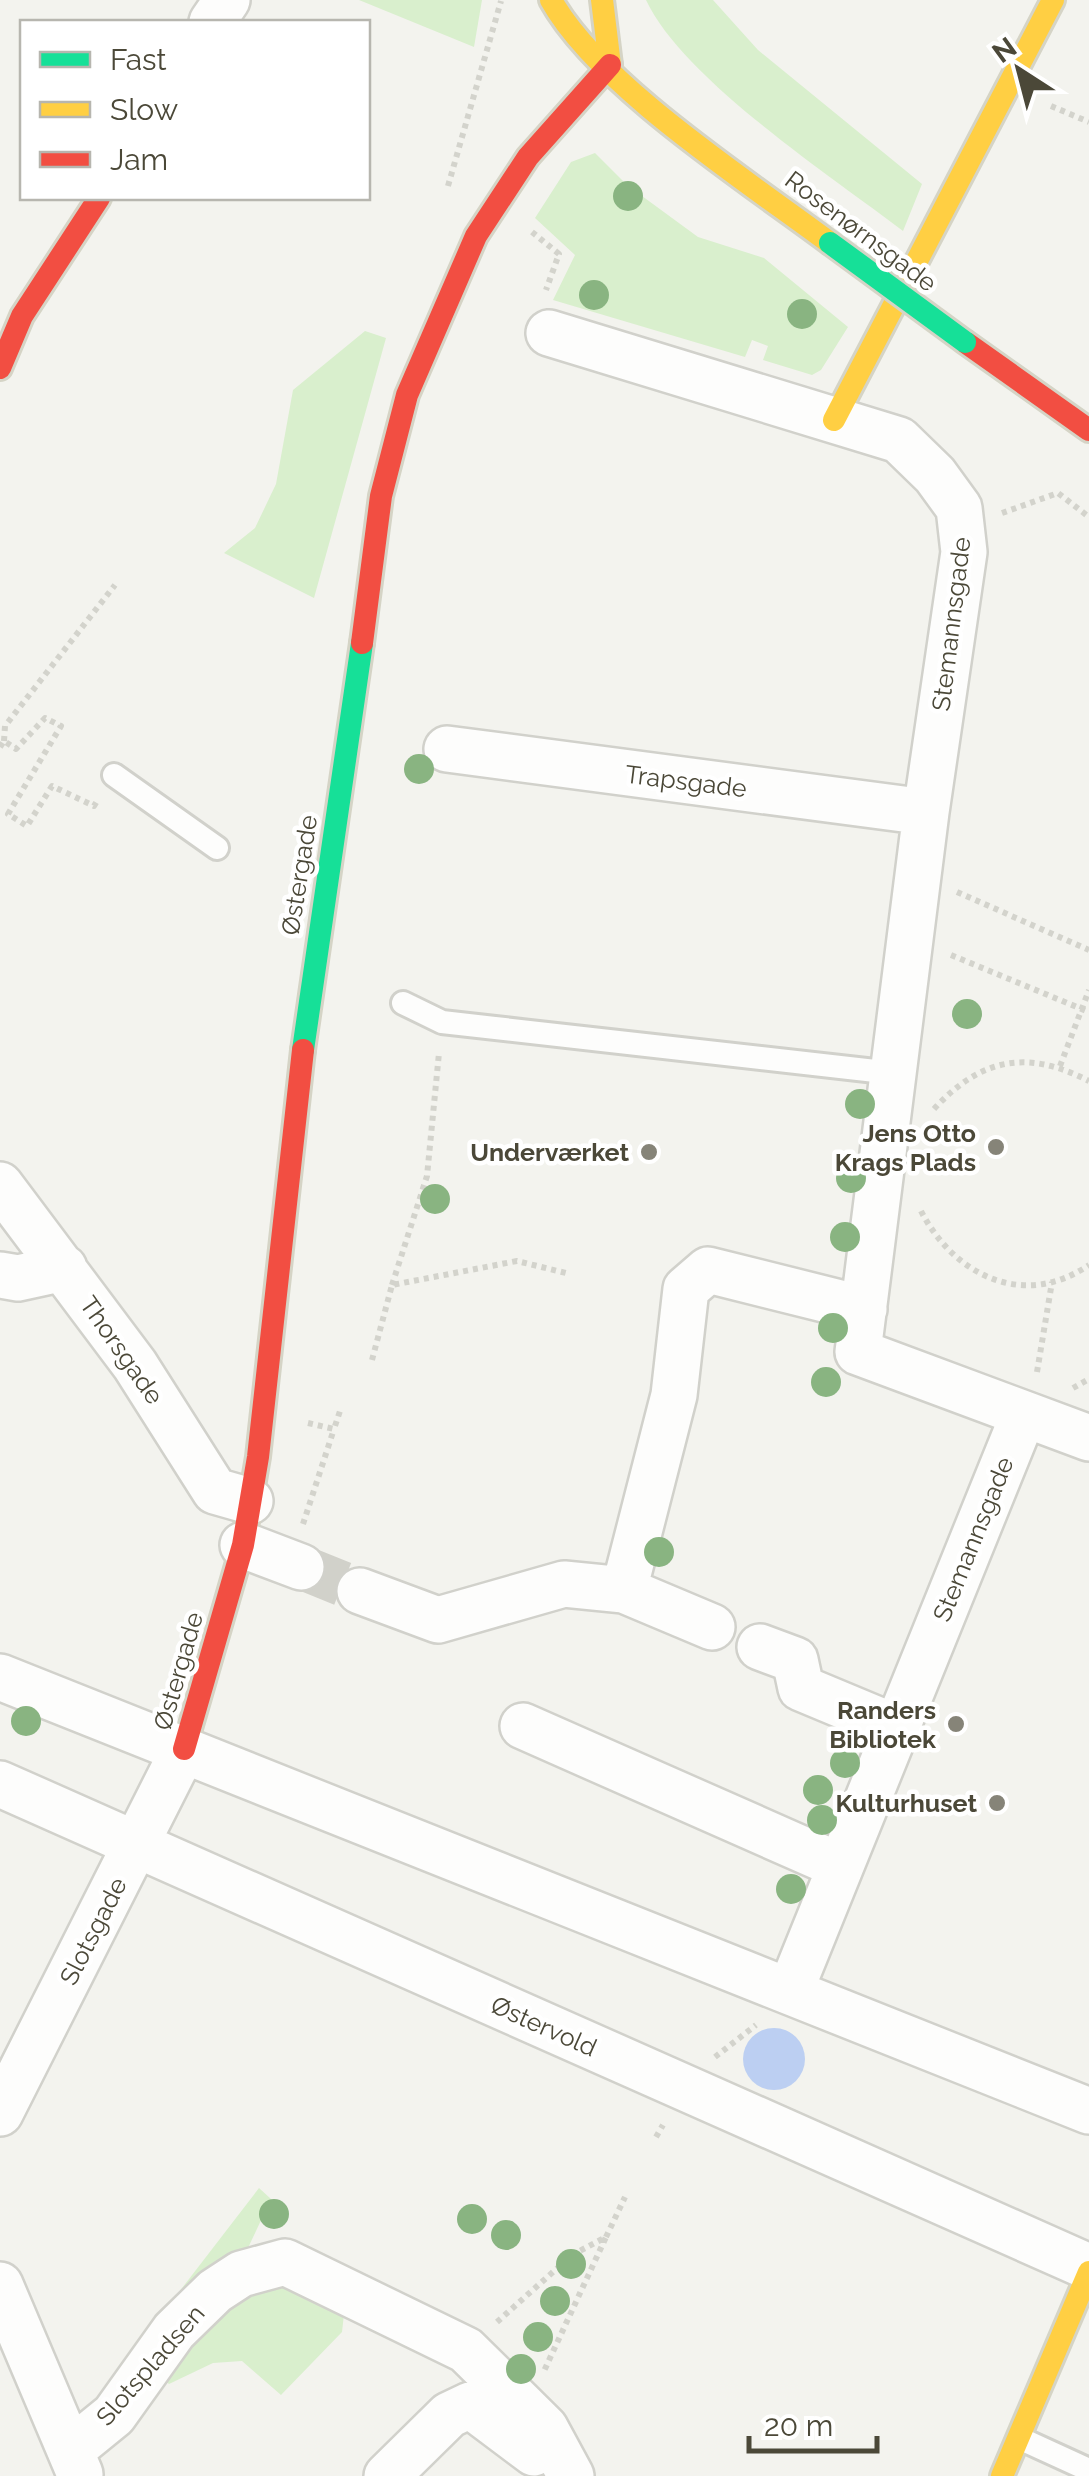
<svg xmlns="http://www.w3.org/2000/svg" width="1089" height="2476" font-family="Raleway,sans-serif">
<rect width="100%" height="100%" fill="#f3f3ee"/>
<path fill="#d9efcd" d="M359,0h123l-8,47z
M646,0h67l45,50 164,134 -19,47c-72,-55 -220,-152 -257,-231z
M595,153l32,32 71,52 66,21 84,69 -27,43 -9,5 -49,-15 5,-14 -16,-6 -7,17 -192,-57 22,-45 -40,-37 36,-56z
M365,331l21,7 -72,260 -90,-45 31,-25 21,-44 17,-94z
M259,2188l12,11 -24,51 -88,68z
M268,2279l76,35 -2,18 -61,63 -39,-34 -29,2 -44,21 -13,-11 70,-76z"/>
<path fill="#bccff2" d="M743 2059a31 31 0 1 1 62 0a31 31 0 1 1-62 0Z"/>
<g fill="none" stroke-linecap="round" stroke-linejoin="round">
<path stroke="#d1d1ca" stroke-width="45" stroke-dasharray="45 22" stroke-linecap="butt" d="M301,1567l59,24"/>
<defs>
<path id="lane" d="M114,775l103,73
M403,1003l39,19 451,51
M1019,2438l70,32"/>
<path id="street" d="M212,22l15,-22
M549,333l350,107 36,35 24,33 5,44 -38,260 -68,540 231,86
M447,749l479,63
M0,1185l135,180 80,126 35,10
M0,1275l18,3 46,-10
M243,1545l58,22
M624,1590l50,-195 12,-106 22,-19 156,39
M360,1591l78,29 126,-36 60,6 88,37
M760,1647l35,13 6,28 96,40
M0,1677l1089,434
M523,1726l317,140
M0,1784l1089,483
M791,1989l232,-573
M0,2113l184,-364
M0,2285l80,189
M71,2450l43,-35 60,-84 41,-40 26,-17 44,-12 181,88 79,78 26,48
M387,2476l62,-61 21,-10 64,48"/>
<path id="fast" d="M303,1050l59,-407"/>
<path id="slow" d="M551,0c47,85 199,183 279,243
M602,0l8,65
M834,420l219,-420
M1002,2476l87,-204"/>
<path id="jam" d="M965,342l124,88
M0,368l22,-52 77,-118
M362,643l19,-147 26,-101 69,-159 52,-79 82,-92
M184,1749l59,-204 15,-88 45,-407"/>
</defs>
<use href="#lane" stroke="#d1d1cb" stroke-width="28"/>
<use href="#street" stroke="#d1d1cb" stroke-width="50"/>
<use href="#fast" stroke="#d5d4c6" stroke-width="28"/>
<use href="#slow" stroke="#d5d4c6" stroke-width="28"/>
<use href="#jam" stroke="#d5d4c6" stroke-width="28"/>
<path stroke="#d3d3cc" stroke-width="6" stroke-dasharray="5 5" stroke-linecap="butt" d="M1051,106l38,16
M448,186l53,-185
M532,232l27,22 -13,36
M1002,513l56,-20 31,24
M4,741l1,-15 110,-141
M0,747l4,-6 12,8 29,-31 16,8 -53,88 19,12 25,-40 42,20 3,-5
M957,892l132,58
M951,955l138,57
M1060,1066l29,-76
M934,1109c47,-51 93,-60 155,-28
M921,1211c33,64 102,99 168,54
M392,1285l35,-109 12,-123
M372,1360l20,-75 125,-24 53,13
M1037,1372l15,-90
M1073,1388l16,-9
M308,1423l26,6 7,-21
M303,1524l31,-95
M715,2057l41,-32
M656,2137l7,-12
M606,2237l19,-40
M497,2322l75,-67 34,-18 -62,134"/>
<use href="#lane" stroke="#fdfdfc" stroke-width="22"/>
<use href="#street" stroke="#fdfdfc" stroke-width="45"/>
<use href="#fast" stroke="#16e098" stroke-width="22"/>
<use href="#slow" stroke="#ffcf43" stroke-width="22"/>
<use href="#jam" stroke="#f24e42" stroke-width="22"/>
<defs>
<path id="fast-bridge" d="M830,243l135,99"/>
</defs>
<use href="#fast-bridge" stroke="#d5d4c6" stroke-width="28" stroke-linecap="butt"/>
<use href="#fast-bridge" stroke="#16e098" stroke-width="22"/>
</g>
<g fill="#89b481">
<circle cx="628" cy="196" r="15"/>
<circle cx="594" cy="295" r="15"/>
<circle cx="802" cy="314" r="15"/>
<circle cx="419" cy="769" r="15"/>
<circle cx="967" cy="1014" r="15"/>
<circle cx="860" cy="1104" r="15"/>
<circle cx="851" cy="1178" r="15"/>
<circle cx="435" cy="1199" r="15"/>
<circle cx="845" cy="1237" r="15"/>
<circle cx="833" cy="1328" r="15"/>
<circle cx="826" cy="1382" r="15"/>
<circle cx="659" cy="1552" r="15"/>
<circle cx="26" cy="1721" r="15"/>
<circle cx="845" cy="1763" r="15"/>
<circle cx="818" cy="1790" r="15"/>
<circle cx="822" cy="1820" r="15"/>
<circle cx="791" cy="1889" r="15"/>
<circle cx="274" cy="2214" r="15"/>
<circle cx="472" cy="2219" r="15"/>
<circle cx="506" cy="2235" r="15"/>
<circle cx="571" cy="2264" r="15"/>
<circle cx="555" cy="2301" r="15"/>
<circle cx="538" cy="2337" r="15"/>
<circle cx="521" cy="2369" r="15"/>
</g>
<g fill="#868478" stroke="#fff" stroke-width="4">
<circle cx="996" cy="1147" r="10"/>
<circle cx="649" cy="1152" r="10"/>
<circle cx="956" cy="1724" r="10"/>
<circle cx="997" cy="1803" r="10"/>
</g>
<g text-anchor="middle" stroke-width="9" stroke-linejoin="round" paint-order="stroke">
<g font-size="25" fill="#4b4838" stroke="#fff">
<text transform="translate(861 231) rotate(37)" y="9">Rosenørnsgade</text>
<text transform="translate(951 624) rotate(-83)" y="9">Stemannsgade</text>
<text transform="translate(686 781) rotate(7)" y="9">Trapsgade</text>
<text transform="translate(299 875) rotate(-81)" y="9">Østergade</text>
<text transform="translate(122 1350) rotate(55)" y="9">Thorsgade</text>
<text transform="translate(973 1539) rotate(-68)" y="9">Stemannsgade</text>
<text transform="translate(178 1671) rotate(-74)" y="9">Østergade</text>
<text transform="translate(93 1931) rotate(-63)" y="9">Slotsgade</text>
<text transform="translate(544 2026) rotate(24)" y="9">Østervold</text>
<text transform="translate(150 2365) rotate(-49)" y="9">Slotspladsen</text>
</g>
<g font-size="25" font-weight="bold" fill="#4b4838" stroke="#fff" text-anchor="end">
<text x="976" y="1142">Jens Otto<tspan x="976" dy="29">Krags Plads</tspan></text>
<text x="629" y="1161">Underværket</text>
<text x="936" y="1719">Randers<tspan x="936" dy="29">Bibliotek</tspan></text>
<text x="977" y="1812">Kulturhuset</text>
</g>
</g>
<rect x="20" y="20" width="350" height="180" fill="#ffffff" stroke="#b7b6af" stroke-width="2.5"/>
<rect x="40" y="52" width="50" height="15" fill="#16e098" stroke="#b7b6af" stroke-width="2.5"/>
<text x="110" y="70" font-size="30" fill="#4b4838">Fast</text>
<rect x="40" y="102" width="50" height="15" fill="#ffcf43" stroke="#b7b6af" stroke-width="2.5"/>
<text x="110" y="120" font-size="30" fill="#4b4838">Slow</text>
<rect x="40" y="152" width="50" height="15" fill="#f24e42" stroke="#b7b6af" stroke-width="2.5"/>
<text x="110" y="170" font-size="30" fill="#4b4838">Jam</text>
<g transform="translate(1019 70) rotate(324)" stroke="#ffffff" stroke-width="8" paint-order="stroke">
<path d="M0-8L18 38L0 25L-18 38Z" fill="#4b4838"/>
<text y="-15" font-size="28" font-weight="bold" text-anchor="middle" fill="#4b4838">N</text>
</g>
<path d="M749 2436v15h128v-15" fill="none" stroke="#4b4838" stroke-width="5"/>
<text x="764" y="2436" font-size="30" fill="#4b4838" stroke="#ffffff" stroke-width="8" paint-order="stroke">20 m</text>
</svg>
